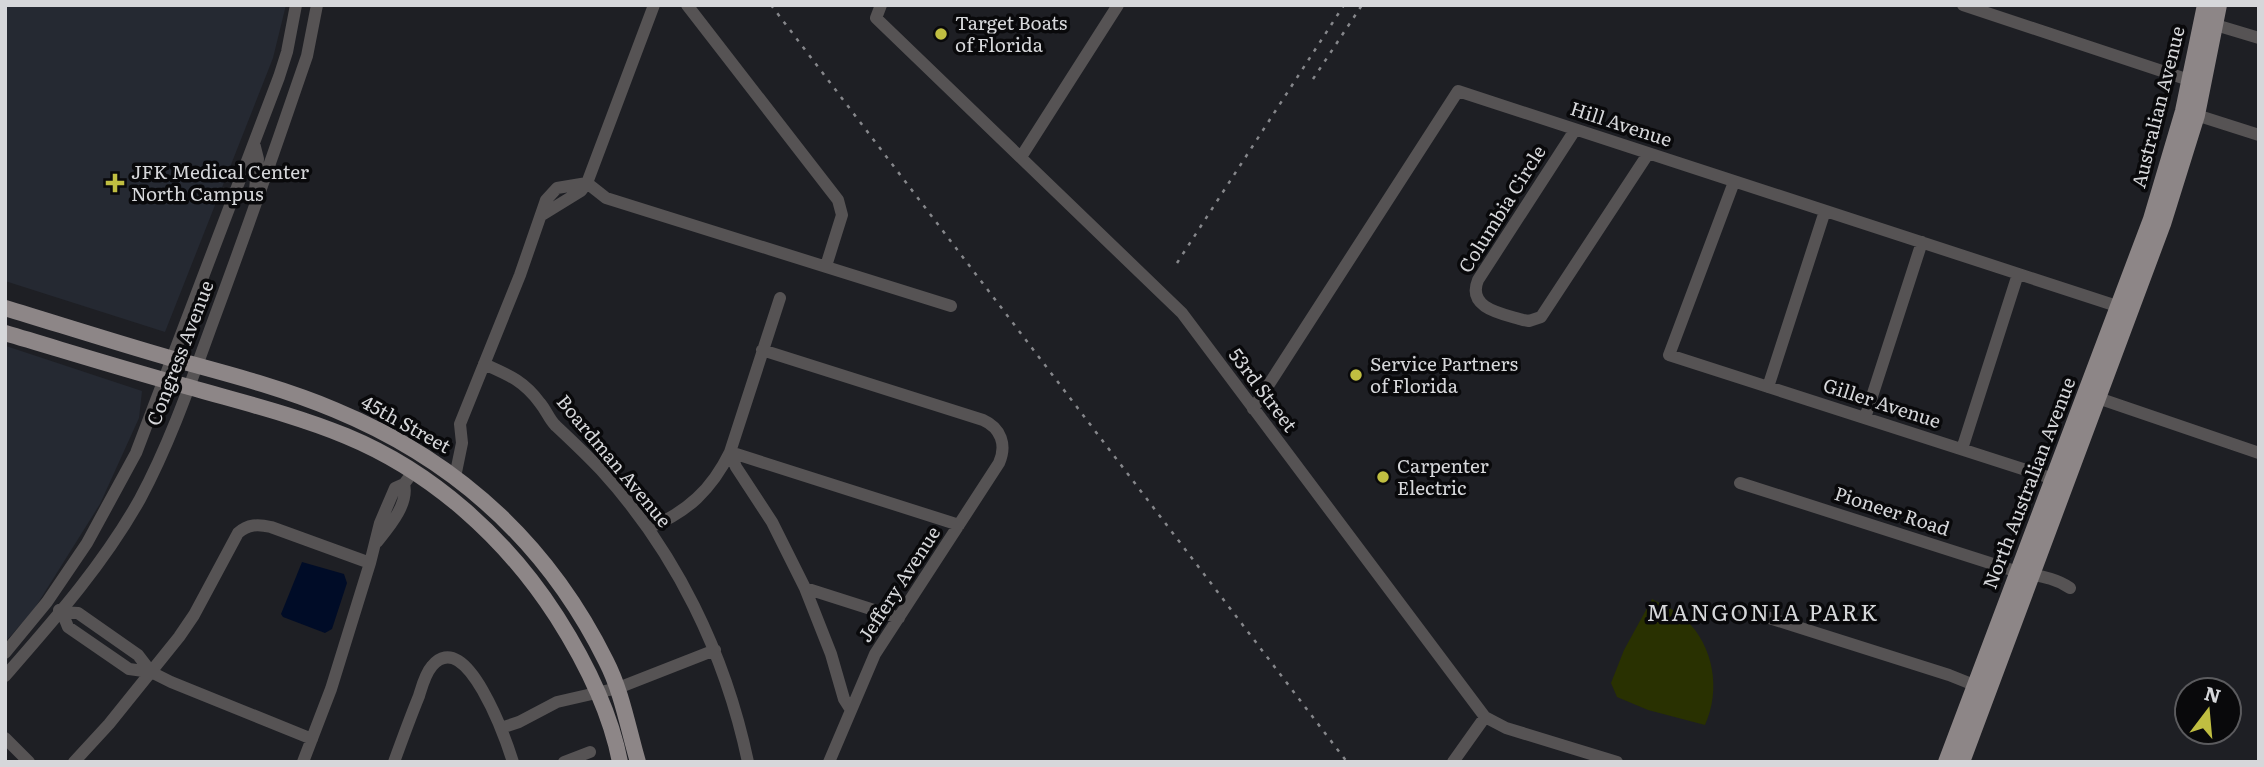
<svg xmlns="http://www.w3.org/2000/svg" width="2264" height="767" font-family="Literata,serif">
<rect width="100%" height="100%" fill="#1e1f24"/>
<path fill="#252932" d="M5,5h281l-13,53 -108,274 -160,-51z
M6,346l136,45 -3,27 -39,86 -67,107 -28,31z"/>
<path fill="#293101" d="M1652,599c11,6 24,11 33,20 29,27 36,71 20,106l-57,-15 -31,-13 -6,-14 13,-33z"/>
<path fill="#000c27" d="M302,562l42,12 3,9 -15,46 -7,4 -42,-16 -2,-3z"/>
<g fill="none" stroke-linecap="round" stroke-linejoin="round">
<path stroke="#565354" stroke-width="12" d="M687,5l151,195 4,15 -16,51
M881,5l-5,13 306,295 303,404 21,11 111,34
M1963,5l232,77
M2209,23l50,15
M2190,113l69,22
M1575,130l-97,150c-12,29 26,34 45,40l6,1 12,-4 107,-163
M254,143l4,16 -3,31
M1021,157l97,-152
M1734,182l-65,173 391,126
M587,183l19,15 345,108
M542,215l39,-24 6,-8 67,-178
M762,350l221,70c18,8 24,25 16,43l-124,191 -46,108
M484,364c25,11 40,17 56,39 6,7 9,16 15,22 16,15 31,29 46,45 75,82 124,183 147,292
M1768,387l57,-176
M2092,396l167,57
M1253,409l205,-318 668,218
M1865,418l57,-176
M1962,449l56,-175
M730,452l6,15 36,55 33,66 26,66 13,45 7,11
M730,452l229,73
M455,477l7,-34 -2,-19 60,-149 26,-75 11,-12 30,-5
M1740,483l278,89c19,4 36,5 52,16
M648,528c39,-15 64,-39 82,-76l50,-154
M377,542c12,-15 32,-38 27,-58
M805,588l94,30
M59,610l3,2 16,1 60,42 13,17
M1744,610l205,65 25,10
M62,612l6,15 61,42 22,3 20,10 141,57
M5,653l42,-51 40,-59 49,-90 143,-376 8,-25 9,-47
M5,676c49,-56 98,-111 135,-177 29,-54 50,-114 71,-172 30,-81 59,-163 87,-245l9,-26 10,-51
M501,728l18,-6 38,-20 61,-14 97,-38
M5,738l24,24
M74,762l35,-38 70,-87 15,-22 44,-82c10,-9 20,-9 33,-6l99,36
M303,762l28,-73 39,-126 10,-40 15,-35 9,-4 9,-12
M394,762c8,-22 16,-44 25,-66 3,-10 6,-22 13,-30 34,-41 74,74 81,96
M564,762l26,-10
M1453,762l32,-45"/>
<path stroke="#8d8687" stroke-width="16" d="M5,308c56,17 112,35 168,51 55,15 110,29 162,51 121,50 213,134 271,251 16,31 22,67 32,101
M5,333c61,18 122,37 184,54 52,15 106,28 157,49 87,36 160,102 211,181 28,44 53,93 63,145
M1946,762l205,-543 32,-108 22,-106
M1962,762l201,-538 34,-109 22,-110"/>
<path stroke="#86878b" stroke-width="2.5" stroke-dasharray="3.5 7" stroke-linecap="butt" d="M771,5l576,757
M1313,79l49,-74
M1177,263l167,-258"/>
</g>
<g fill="#c0be41" stroke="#09090b" stroke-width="2.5">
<circle cx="941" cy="34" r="7"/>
<path d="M111.5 172.5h7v7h7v7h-7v7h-7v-7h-7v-7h7z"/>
<circle cx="1356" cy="375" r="7"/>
<circle cx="1383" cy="477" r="7"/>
</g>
<g text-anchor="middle" stroke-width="7" stroke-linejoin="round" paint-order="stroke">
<g font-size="19" fill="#d6d7da" stroke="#09090b" text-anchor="start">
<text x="955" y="30">Target Boats<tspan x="955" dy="22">of Florida</tspan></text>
<text x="131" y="179">JFK Medical Center<tspan x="131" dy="22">North Campus</tspan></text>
<text x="1370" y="371">Service Partners<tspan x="1370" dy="22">of Florida</tspan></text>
<text x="1397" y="473">Carpenter<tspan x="1397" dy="22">Electric</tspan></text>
</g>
<g font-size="19" fill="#d6d7da" stroke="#09090b">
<text transform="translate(2158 107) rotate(-76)" y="7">Australian Avenue</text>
<text transform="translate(1621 124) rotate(18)" y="7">Hill Avenue</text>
<text transform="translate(1502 209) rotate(-58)" y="7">Columbia Circle</text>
<text transform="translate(180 353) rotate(-69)" y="7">Congress Avenue</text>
<text transform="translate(1263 390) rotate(53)" y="7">53rd Street</text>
<text transform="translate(1882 403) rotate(18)" y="7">Giller Avenue</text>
<text transform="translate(406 424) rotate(29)" y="7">45th Street</text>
<text transform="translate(614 461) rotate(50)" y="7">Boardman Avenue</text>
<text transform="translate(2029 483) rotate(-69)" y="7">North Australian Avenue</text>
<text transform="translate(1892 511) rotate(18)" y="7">Pioneer Road</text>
<text transform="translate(899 584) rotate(-57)" y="7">Jeffery Avenue</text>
</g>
<g font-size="23" letter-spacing="2" fill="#d6d7da" stroke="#09090b">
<text x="1763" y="621">MANGONIA PARK</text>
</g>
</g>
<rect width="2264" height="767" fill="none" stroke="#d6d7da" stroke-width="14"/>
<g transform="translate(2208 711) rotate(16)"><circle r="33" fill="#09090b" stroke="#5b5b5e" stroke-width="2"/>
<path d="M0-5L12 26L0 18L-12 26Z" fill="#c0be41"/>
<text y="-10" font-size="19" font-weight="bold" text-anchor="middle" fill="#d6d7da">N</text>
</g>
</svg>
